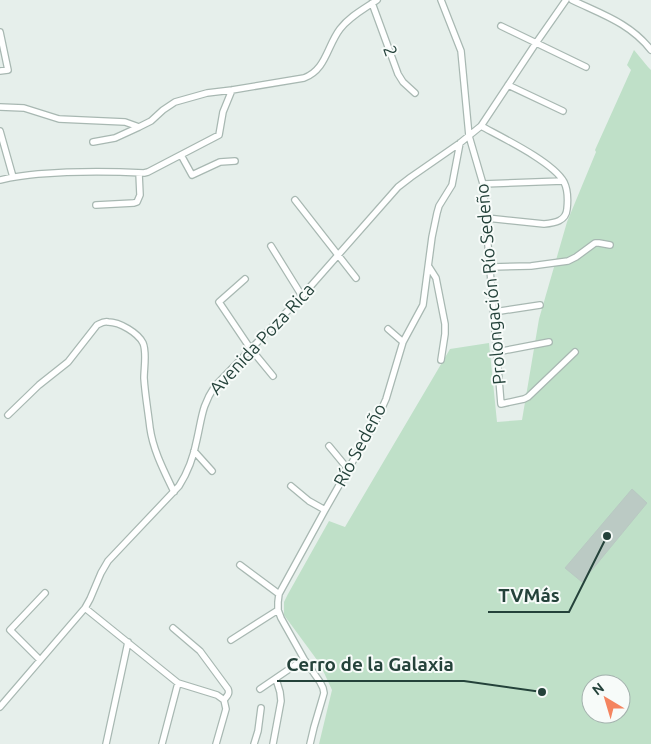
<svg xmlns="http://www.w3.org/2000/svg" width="651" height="744" font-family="Ubuntu,sans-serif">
<rect width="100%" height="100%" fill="#e6efeb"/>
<path fill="#bfe0c8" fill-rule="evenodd" d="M634,50l14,17 3,3v674h-332l13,-54 -12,-26 -36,-49v-13l4,-8 41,-73 16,6 105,-178 39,-6 8,79 25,-2 17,-101 28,-97 29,-70 -1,-2 36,-80 -4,-5zM591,684h30v30h-30z"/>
<path fill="#bbcac4" stroke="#b8c9c2" d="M632,489l15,14 -65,79 -17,-14z"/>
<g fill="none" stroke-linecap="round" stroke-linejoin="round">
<defs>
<path id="street" d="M441,0l20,51 8,85 14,48 18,220 23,-5 4,-2 47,-45
M572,0c29,14 58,23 79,50
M372,3l26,71 5,8 12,11
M501,26l85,41
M0,32l8,38 -8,1
M508,85l55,26
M0,107l24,1 35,11 66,3 14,5
M481,126c22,12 72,36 83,56 4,8 4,18 3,27 -1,12 -12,14 -23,15l-57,-6
M0,131l13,46
M93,142l22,-4 24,-11 12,-6 12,-11 12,-8 32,-9 25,-3 72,-12c22,-8 23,-32 36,-49 10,-13 24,-20 37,-29
M181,155l11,20 28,-13 15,-1
M0,180c13,-3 25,-5 38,-6 36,-3 70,-3 106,-1l4,-1 71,-37 4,-23 9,-22
M483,184l80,-3
M295,200l61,78
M96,205l38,-2 3,-1 3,-7 -1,-22
M271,246l31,50
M429,267l7,11 9,46v10l-4,26
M491,267l40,-1 37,-5 8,-4 19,-14h4l11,2
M245,279l-26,23 31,46 23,28
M494,312l46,-7
M388,329l15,13
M497,352l52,-10
M8,415l31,-30 29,-23 29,-37c4,-2 7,-4 11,-3 12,0 30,11 35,21 4,9 1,25 1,35 1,16 4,33 6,50 3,22 14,43 24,64
M329,446l19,23
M194,451l18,20
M291,486l18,15 16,9
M240,565l39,29
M85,608l93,75 39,12 7,5
M173,628l27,23 28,38c2,5 -1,7 -4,11
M231,640l47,-30
M40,660l-30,-30 35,-37
M260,689l44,-30
M0,707l85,-99 5,-9 11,-26 7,-12 71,-75c9,-14 15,-31 18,-47 5,-22 5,-34 18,-53l87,-90 96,-109 13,-10 49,-34 21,-17 55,-83 30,-43
M106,744l22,-102
M162,744l16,-61
M216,744l10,-35 -2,-9
M254,744l4,-13 3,-23
M273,744l8,-43 -1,-9 -4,-13
M310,744l4,-17 8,-27 2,-7 -1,-5 -3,-6 -16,-23 -23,-41 -3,-8v-8l1,-8 46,-84 53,-93 8,-18 17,-57 20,-37 9,-68 5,-24 2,-7 13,-21 8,-42"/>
</defs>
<use href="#street" stroke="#a8b8b2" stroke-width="8"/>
<use href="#street" stroke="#fff" stroke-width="5.5"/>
</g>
<g text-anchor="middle" stroke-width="4" stroke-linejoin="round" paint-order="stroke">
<g font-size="18" fill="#24423a" stroke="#f7fbf9">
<text transform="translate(390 51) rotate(70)" y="6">2</text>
<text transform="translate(491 284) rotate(-95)" y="6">Prolongación Río Sedeño</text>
<text transform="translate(262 339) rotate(-47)" y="6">Avenida Poza Rica</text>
<text transform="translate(360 445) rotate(-62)" y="6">Río Sedeño</text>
</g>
</g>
<path fill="none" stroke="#24423a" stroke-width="2" d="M607 536L569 612H488M542 692L464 681H277"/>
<g fill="#24423a" stroke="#f7fbf9" stroke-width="2">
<circle cx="607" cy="536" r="5"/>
<circle cx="542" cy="692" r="5"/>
</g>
<g font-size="19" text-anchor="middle" font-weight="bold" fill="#24423a" stroke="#f7fbf9" stroke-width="4" stroke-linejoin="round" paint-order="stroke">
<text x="529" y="602">TVMás</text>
<text x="370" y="671">Cerro de la Galaxia</text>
</g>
<g transform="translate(606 699) rotate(322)"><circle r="24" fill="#f7fbf9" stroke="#a3b1ad"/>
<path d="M0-4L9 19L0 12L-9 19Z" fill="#f4845f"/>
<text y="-8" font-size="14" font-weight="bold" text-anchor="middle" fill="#24423a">N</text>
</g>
</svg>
